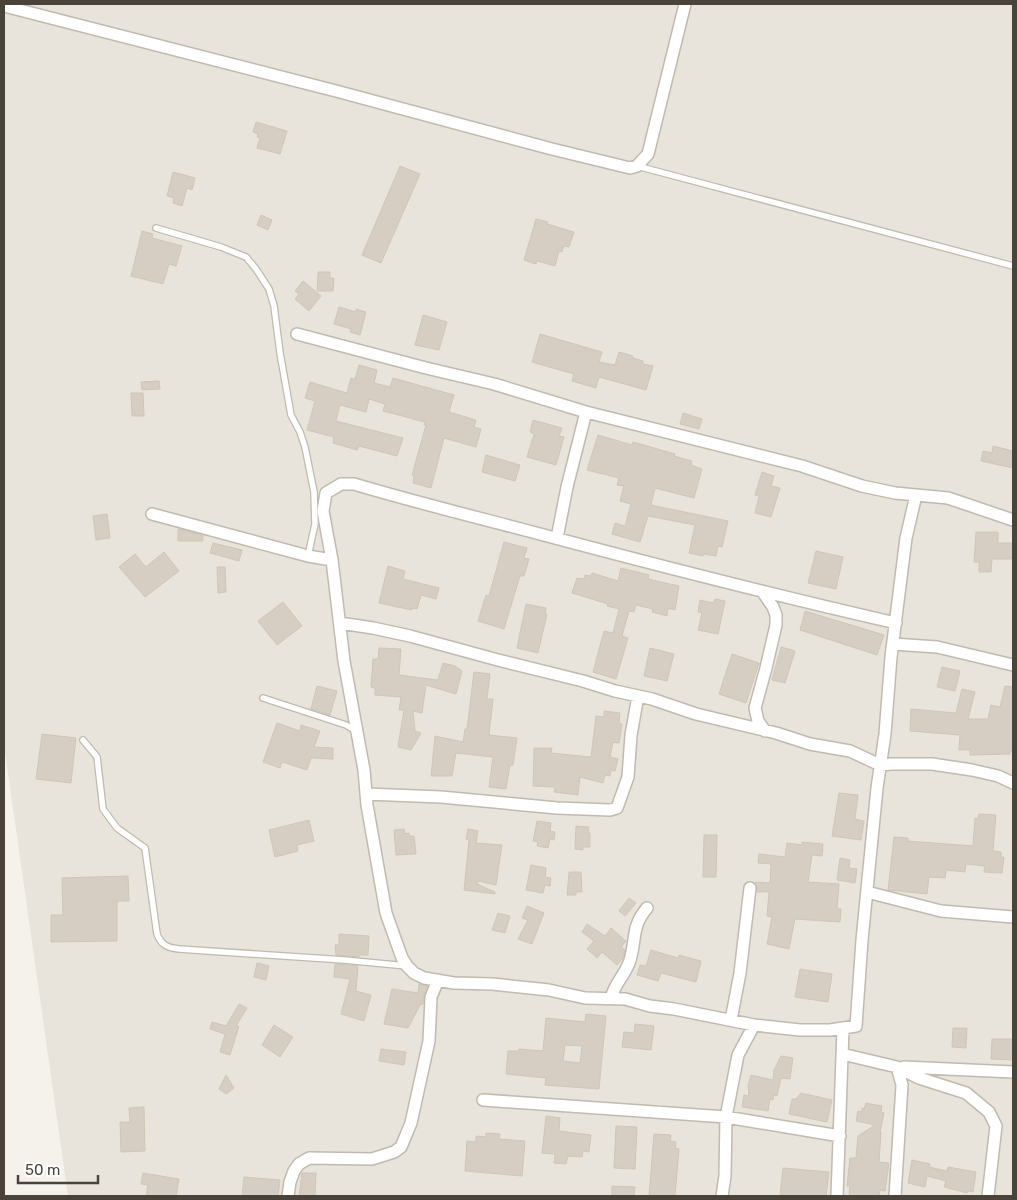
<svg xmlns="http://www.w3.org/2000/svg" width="1017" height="1200" font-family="Rubik,sans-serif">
<rect width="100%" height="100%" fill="#f5f2ec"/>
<path fill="#e8e4db" d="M4,4h1009v1192h-945l-64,-451z"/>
<path fill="#d6cec2" stroke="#d0c6b6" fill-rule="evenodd" d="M256,122l31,9 -7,23 -23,-6 3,-10 -3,-1 1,-3 -5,-2z
M400,166l20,8 -39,89 -19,-8z
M173,172l22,6 -3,12 -5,-2 -5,18 -9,-3 1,-5 -7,-2z
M261,215l11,5 -4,10 -11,-5z
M536,219l12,3 -1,2 27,8 -5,15 -5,-1 -2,6 -3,-1 -4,15 -18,-5 -1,3 -12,-4z
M142,231l11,3 -1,4 30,8 -6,20 -7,-2 -6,20 -32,-8z
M318,272h12v6h4l-1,13h-16z
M303,281l18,15 -12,15 -14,-12 4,-5 -4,-3z
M339,307l17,5v-3l10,3 -6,23 -10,-3 1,-3 -17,-5z
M423,315l24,7 -8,28 -24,-5z
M540,334l62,18 -3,10 16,3 4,-13 14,4v2l10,3v3l10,2 -7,24 -47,-13 -3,11 -24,-7 2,-7 -42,-12z
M359,365l18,5 -3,13 16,4 3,-9 61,17 -5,17 27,8 -2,7 7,2 -5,18 -32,-9 -13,50 -18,-5 1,-7 -2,-1 14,-50h-2l1,-3 -42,-11 2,-7 -16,-5 -3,13 -26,-7 -4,16 67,17 -6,18 -38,-10 -2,4 -24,-7 1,-6 -27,-7 8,-29 -10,-3 5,-16 37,11 4,-15 4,1z
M159,381l1,8 -18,1 -1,-8z
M131,393h12l1,23h-12z
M683,413l19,6 -3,10 -19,-5z
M533,420l29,8 -3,8 5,1 -8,28 -29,-8 7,-23 -4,-2z
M598,435l34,10 1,-3 42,12 -1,2 18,5 -1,4 11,4 -8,29 -39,-10 -4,17 77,16 -6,26 -4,-1 -2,10 -13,-2v2l-14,-3 6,-28 -47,-9 -8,26 -28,-8 3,-11 10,3 6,-22 -11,-3 4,-15 -7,-1 2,-7 -32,-8z
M993,446l20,5v17l-32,-7 2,-10 9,2z
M486,455l34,10 -5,16 -33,-9z
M762,472l12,4 -3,10 9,2 -9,29 -16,-4 4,-17 -4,-1z
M107,514l3,24 -14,2 -3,-24z
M178,529l25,6v6h-25z
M976,532h22v11h15v16h-21l-1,13h-12v-10h-5z
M504,542l23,6 -3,10 5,1 -5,17h-4l-16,53 -26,-8 8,-26 3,1z
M213,543l29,7 -3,11 -29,-8z
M816,551l27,6 -7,32 -28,-6z
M164,552l15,19 -34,26 -26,-30 16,-13 11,13z
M388,566l17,5 -2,8 36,9 -3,11 -15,-4 -4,14 -4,-1 -1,2 -33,-7z
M217,567h8l1,25 -8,1z
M621,568l28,7 -1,4 31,7 -4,24 -7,-2 -1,8 -15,-4 1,-3 -17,-4 -2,7 -5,-1 -7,25 6,2 -12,41 -23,-7 11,-41 9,2 6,-24 -12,-3 1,-2 -36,-11 5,-15 7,1 1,-4 6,1 1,-3 26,8z
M715,599l10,2 -7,33 -20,-4 4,-17 -4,-1 2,-12 14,3z
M283,602l19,24 -25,19 -19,-24z
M526,604l20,4 -1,5 2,1 -9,39 -21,-5z
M805,611l79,24 -7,20 -77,-25z
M781,647l14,4 -10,32 -13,-3z
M379,648l22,1 -2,26 39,5 5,-17 12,3 7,5 -6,23 -30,-9 -4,28 -9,-2 2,20 6,2 -10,17 -13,-3 6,-37h-5l2,-13 -26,-2v-7l-4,-1 2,-28h5z
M650,648l24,6 -7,27 -23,-5z
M732,654l27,9 -13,40 -27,-9z
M942,667l18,4 -5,20 -18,-4z
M474,672l16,2 -3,25h6l-4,36 28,3 -4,27h-3l-4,24 -17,-2 4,-30 -37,-4 -4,23h-21l4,-40 28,6 2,-13h2z
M317,686l20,5 -7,24 -19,-6z
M1005,686l8,1v64l-3,1v2l-40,1v-5h-11l1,-15 -50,-4 1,-22 45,4 6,-24 13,3 -7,27h20l3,-14 9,2z
M604,711l16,2 -1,10 3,1 -3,19 -6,-1 -3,15 8,2 -3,12 -4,-1 -1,6 -5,-1 -2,8 -23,-6 -2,18 -24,-3 1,-5 -22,-1 1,-38h18l-1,5 40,4 5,-41 8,1z
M277,723l23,8 1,-6 19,6 -6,16 19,1v11l-22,-1 -4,12 -25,-8 -2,6 -17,-6z
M42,734l34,4 -5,45 -35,-4z
M839,793l19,2 -3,24 9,2 -3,19 -29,-4z
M979,814l17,1 -3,36 8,1v5h3l-2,16 -18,-1 1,-6 -19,-2 -1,8 -19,-2 -1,8 -16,-1 -2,17 -39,-4 6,-53 14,1v3l65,5 2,-28 3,1z
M309,820l5,21 -17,4 1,6 -23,6 -6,-27z
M537,821l14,2 -1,8 5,1 -1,8 -4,-1 -2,9 -11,-2 1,-4 -5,-1z
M576,826l13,1 -1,6h2v14h-7v3l-8,-1z
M404,829l1,5 4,-1v3h5l2,18 -20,1 -2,-25z
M468,829l10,2 -2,12 26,2 -6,40 -18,-4 -1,3 18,8v2l-31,-4 5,-50 -3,-1z
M704,835h13l-1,42h-13z
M802,842l21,2 -1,12 -10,-1 -4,27 31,2 -2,25h4l-1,13 -45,-3 -6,30 -22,-5 5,-27 -5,-1 2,-24h-12v-6l-2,-4 15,1 1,-19 -13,-1 1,-9 26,3 2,-14 15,2z
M840,858l10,2 -1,8 8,1 -2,14 -18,-3z
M531,865l15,3 -1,9 6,1 -1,8 -5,-1 -2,8 -17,-3z
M569,872h12l1,20h-6v3h-9z
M128,876l1,25h-12v40l-66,1v-27h12l-1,-37z
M629,898l7,5 -11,13 -6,-5z
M527,906l17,7 -12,31 -14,-5 10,-19 -6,-2z
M498,913l12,3 -5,17 -13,-3z
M587,924l18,12 6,-8 15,13 -5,6 4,3 -3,9 -5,6 -15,-13 -5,6 -10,-9 7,-8 -12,-9z
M339,934l30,2 -1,19h-9v2l-23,-2 -1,-10h4z
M651,950l27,8 1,-3 22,6 -5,21 -35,-9 -3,8 -21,-6 3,-10 6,1z
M257,963l12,3 -3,14 -12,-3z
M335,964l23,2 -2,25 15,4 -7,26 -23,-7 9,-35 -16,-2z
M800,969l32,5 -4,28 -33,-5z
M419,984l8,2 -3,8 -1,10 -3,1 -12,23 -24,-4 8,-35 26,4z
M239,1004l8,4 -11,18h3l-9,29 -10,-3 5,-18 -15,-5 2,-7 14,4z
M586,1014l20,2 -7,73 -54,-4 1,-7 -40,-4 2,-23h10l1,-2 24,2 3,-33 39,4zM565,1045l17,1 -2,17 -17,-2z
M635,1024l19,2 -3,24 -29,-3 2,-15 10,1z
M274,1025l19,12 -13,20 -18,-12z
M953,1028h14l-1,20 -14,-1z
M992,1039h21v21l-22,-1z
M381,1049l25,3 -2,13 -25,-4z
M781,1056l12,2 -3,21 -9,-1 -4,18 -3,-1 -1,5 -3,-1 -2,12 -26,-4 2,-12 5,1 -1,-10 3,-11 22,5 1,-10z
M226,1075l8,13 -8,6 -7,-5z
M801,1093l31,7 -5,22 -38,-8 3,-15h4z
M866,1103l16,3 -1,6 3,1 -4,19h1l-2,30 10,1 -4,28 -5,-1 -1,6h-30l1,-10h-3l3,-28h6l2,-22 17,-11 -19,-4 2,-10 4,1v-4l2,1z
M144,1107l1,44 -24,1 -1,-30h10l-1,-14z
M546,1116l14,2 -1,13 32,4 -2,17 -6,-1 -1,6 -14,-1 -2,8 -12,-1 1,-9 -13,-1z
M616,1126l21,1 -2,42 -21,-1z
M486,1133l14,1 -1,5 26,2 -3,35 -57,-5 2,-30 9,1v-6l10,1z
M654,1134l17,1 -1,6 6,1 -1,6 4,1 -4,47h-26z
M912,1160l18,4 -1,3 18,4 1,-4 28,5 -3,20 -5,-1 -1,2 -23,-6 2,-6 -19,-5 -2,11 -17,-4z
M783,1168l46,4 -3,24h-46z
M143,1173l36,6 -3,17h-30l2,-11 -7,-1z
M302,1173h14l-1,23h-16z
M244,1177l36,3 -2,16h-36z
M612,1186l23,1 -1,9h-22z"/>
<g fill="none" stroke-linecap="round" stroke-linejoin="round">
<defs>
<path id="service" d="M637,166l376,100
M156,228l65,19 25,10 10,12 13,20 5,17 6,47 11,62 9,17 5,15 9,45 1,32 -7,32
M263,698l83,27 10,6
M83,740l14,17 6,52 14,19 28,20 12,86c4,11 11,14 22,15l165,11 63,6"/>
<path id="minor" d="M4,6l332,85 216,58 78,19 7,-2 11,-12 37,-150
M297,334l129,34 68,16 92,28 216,54 60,20 33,7 53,5 65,22
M152,514l156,42 24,4
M557,538l10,-51 19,-75
M762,591l11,16 3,8v10l-10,43 -11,40 3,13 7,10
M340,623l33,5 37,8 88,24 85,21 32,10 37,8 44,15 80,19 34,11 40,7 30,14 12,-1h40l40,6 26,6 15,7
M896,623c-114,-26 -228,-55 -341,-85 -67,-18 -134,-34 -201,-54h-13l-15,9 -3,18 9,49 12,101 20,109 3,35 19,108 16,45 5,8 7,7 10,5 30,5 38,1 57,6 36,8 40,1 25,7 24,3 80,16 46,5h30l26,-4 6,-86 15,-152 8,-54 6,-77 15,-119 10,-43
M893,644l44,3 76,18
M366,794l75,3 116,11 53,2 7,-2 11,-31 3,-42 7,-39
M867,892l74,19 72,6
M611,998c4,-15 13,-22 18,-35 8,-22 1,-35 18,-55
M731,1020l9,-47 10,-85
M842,1054l55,13 5,18 -7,111
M897,1067l22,11 47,15 23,19 7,14 -8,70
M904,1067l109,5
M483,1100l243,17 114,19
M288,1196l2,-14 4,-11 5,-7 10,-6 63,1 22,-7 7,-5 10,-24 18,-82 2,-44 7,-17
M722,1196l3,-20 1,-59 12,-62 16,-30
M837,1196l6,-167"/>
</defs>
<use href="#service" stroke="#c0baaf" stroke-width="8"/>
<use href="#minor" stroke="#c0baaf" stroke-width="14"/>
<use href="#service" stroke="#fff" stroke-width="5.5"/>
<use href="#minor" stroke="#fff" stroke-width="11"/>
</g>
<rect width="1017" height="1200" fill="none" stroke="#49433a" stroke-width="10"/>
<path d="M18 1175v8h80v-8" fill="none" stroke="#49433a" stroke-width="2.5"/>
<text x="25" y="1175" font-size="15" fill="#49433a" stroke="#ffffff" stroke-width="4" paint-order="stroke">50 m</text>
</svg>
